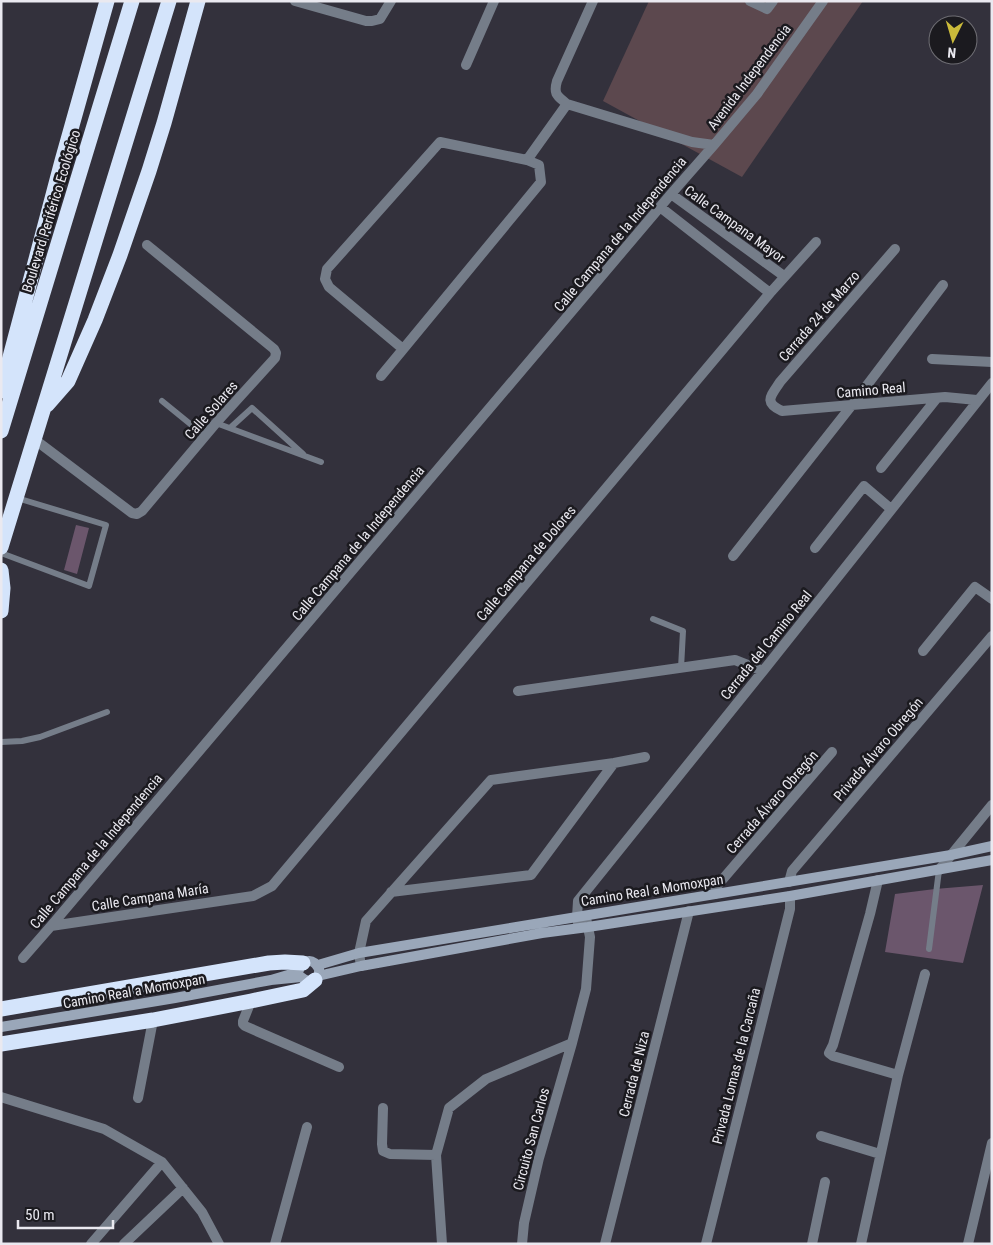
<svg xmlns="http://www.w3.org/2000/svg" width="993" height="1245" font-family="'Roboto Condensed',sans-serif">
<rect width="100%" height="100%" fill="#33313c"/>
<path fill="#5c484e" d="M649,1h214l-121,176 -139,-76z"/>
<path fill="#6b566c" d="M76,525l13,3 -12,46 -13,-4z
M983,885l-20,78 -78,-11 10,-58 40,-5z"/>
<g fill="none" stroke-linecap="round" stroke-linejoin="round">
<path stroke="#757d89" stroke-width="6" d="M162,401l43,35
M216,423l105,39
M230,428l22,-20 51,46
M1,553l88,33 17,-61 -89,-27
M653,619l30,12 -2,37
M1,742l21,-1 18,-4 67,-25
M929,949l10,-79"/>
<path stroke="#757d89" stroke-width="10" d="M295,1l71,20h6l8,-2 11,-18
M593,1l-36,80c-4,14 1,15 10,23l125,38 22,3
M750,1l17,8 6,-8
M466,65l28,-64
M671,194l113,82
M660,207l110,86
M895,249l-115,133c-9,14 -17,20 2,29l163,-14 32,3
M403,349l-74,-62 -4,-8 2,-10 113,-127 87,18
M932,359l60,3
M381,376l160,-194 -2,-17 -12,-5 40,-56
M34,439l98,74 5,1 5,-3 74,-88 59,-65 1,-5 -2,-4 -127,-104
M881,468l56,-70
M815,548l49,-62 27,23
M733,556l119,-151 91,-120
M923,651l52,-64 17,12
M518,691l217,-31 28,11
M939,870l53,-65
M878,880l-8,34 -37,131 -4,8 4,3 65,19
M789,882l3,-11 200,-235
M391,892l140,-17 83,-112
M715,894l1,-7 116,-135
M51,926l202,-30 19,-10 498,-593 46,-51
M579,928l-2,-11 1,-16 185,-230 229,-288
M23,958l28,-32 620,-732 43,-49 43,-51 66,-93
M361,966l-2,-13 7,-32 125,-141 123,-17 31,-6
M251,1001l-8,20v3l2,2 94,41
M1,1097l103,32 58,33 40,50 17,32
M138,1098l15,-78
M383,1108l-1,36 1,7 7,3 46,1
M821,1136l59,18
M91,1244l71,-82
M124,1244l59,-56
M275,1244l32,-117
M442,1244l-6,-89 13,-47 37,-29 86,-36
M522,1244l2,-21 15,-65 33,-115 14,-54 4,-52 -4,-19
M605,1244l84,-333
M706,1244l84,-335v-13
M812,1244l13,-62
M861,1244l37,-169 27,-101
M968,1244l24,-101"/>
<path stroke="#9aa7b9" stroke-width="10" d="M318,965l41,-12 592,-98 41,-9
M318,976l43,-10 181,-33 46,-6 202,-31 202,-36
M1,1027l174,-29 96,-18 30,-3c9,8 19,4 18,-8 -7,-13 -16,-9 -21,3l-27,8"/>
<path stroke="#d4e4fb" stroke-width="15" d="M1,391l61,-230 45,-160
M47,405l21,-24 27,-61 25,-65 29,-84 15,-48 34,-122
M1,431l131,-430
M1,547l168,-546
M1,570l2,18 -2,23
M1,1009l268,-46 16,-1 18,1
M1,1044l152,-24 98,-19 52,-11 12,-10"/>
</g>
<g text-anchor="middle" stroke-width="5" stroke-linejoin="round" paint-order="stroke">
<g font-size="14" fill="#eae9f0" stroke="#1b1a1f">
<text transform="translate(749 77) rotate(-53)" y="5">Avenida Independencia</text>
<text transform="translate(51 211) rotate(-73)" y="5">Boulevard Periférico Ecológico</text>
<text transform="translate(735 224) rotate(36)" y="5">Calle Campana Mayor</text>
<text transform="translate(620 234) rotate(-50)" y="5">Calle Campana de la Independencia</text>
<text transform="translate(819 316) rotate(-49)" y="5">Cerrada 24 de Marzo</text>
<text transform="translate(871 390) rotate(-5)" y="5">Camino Real</text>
<text transform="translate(211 410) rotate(-49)" y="5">Calle Solares</text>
<text transform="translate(358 543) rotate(-50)" y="5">Calle Campana de la Independencia</text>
<text transform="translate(526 563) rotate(-50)" y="5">Calle Campana de Dolores</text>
<text transform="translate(766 645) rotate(-51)" y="5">Cerrada del Camino Real</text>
<text transform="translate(878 749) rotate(-50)" y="5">Privada Álvaro Obregón</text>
<text transform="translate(772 802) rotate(-49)" y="5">Cerrada Álvaro Obregón</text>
<text transform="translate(96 851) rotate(-50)" y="5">Calle Campana de la Independencia</text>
<text transform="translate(652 890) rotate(-9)" y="5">Camino Real a Momoxpan</text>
<text transform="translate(150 897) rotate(-9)" y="5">Calle Campana María</text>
<text transform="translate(134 991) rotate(-10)" y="5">Camino Real a Momoxpan</text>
<text transform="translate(736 1066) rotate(-76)" y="5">Privada Lomas de la Carcaña</text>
<text transform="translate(634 1074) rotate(-76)" y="5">Cerrada de Niza</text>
<text transform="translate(531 1139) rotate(-75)" y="5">Circuito San Carlos</text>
</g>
</g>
<rect width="993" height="1245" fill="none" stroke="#eae9f0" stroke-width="5"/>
<g transform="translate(953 40) rotate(185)"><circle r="24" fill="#1b1a1f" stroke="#6e6d73"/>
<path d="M0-4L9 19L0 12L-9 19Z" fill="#caba3a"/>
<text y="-8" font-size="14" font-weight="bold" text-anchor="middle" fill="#eae9f0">N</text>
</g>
<path d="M18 1220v8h95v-8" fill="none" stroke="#eae9f0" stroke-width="2.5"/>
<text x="25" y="1220" font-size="15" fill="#eae9f0" stroke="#1b1a1f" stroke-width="4" paint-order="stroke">50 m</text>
</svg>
